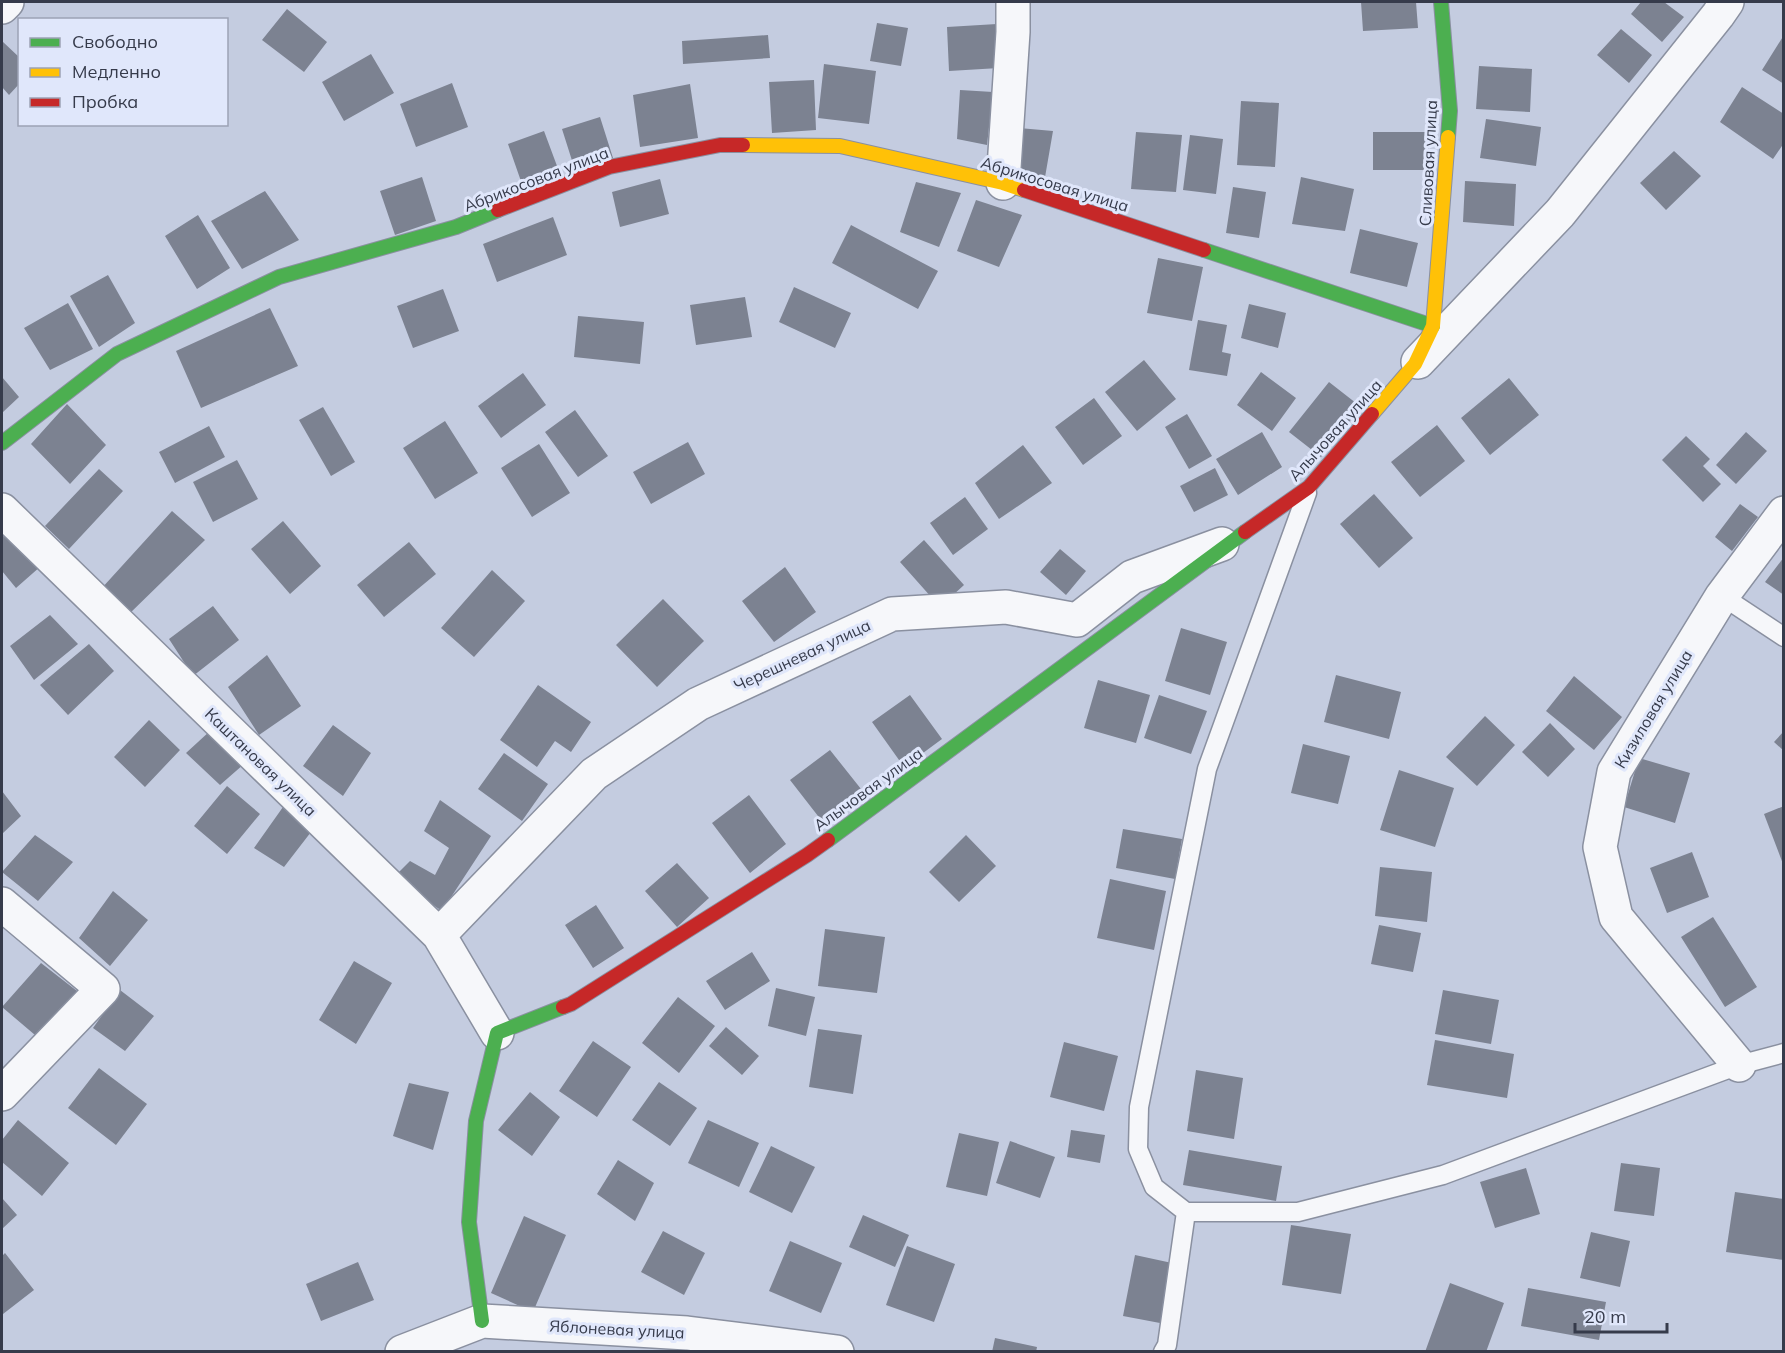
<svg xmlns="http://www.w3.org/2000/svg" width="1785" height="1353" font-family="Mulish,sans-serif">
<rect width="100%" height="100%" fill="#c4cce0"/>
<path fill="#7c8291" d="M1361,2h55l2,26 -55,3z
M1641,2h23l20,15 -22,25 -31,-28z
M287,9l40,33 -23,30 -42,-32z
M877,23l31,5 -7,38 -31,-5z
M997,24l2,44 -50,3 -2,-44z
M1621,29l31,26 -23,28 -32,-28z
M768,35l2,23 -87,6 -1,-23z
M1784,35v49l-22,-14z
M2,41l18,17v25l-11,12 -7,-8z
M371,54l23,39 -50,28 -22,-39z
M824,64l52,7 -7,53 -51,-6z
M1479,66l53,3 -2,43 -54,-3z
M814,80l2,50 -44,3 -3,-51z
M452,83l16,44 -52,20 -16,-43z
M690,84l8,54 -58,9 -7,-52z
M1742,87l42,27v29l-11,16 -53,-37z
M960,90l33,2 -6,53 -30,-6z
M1241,101l38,2 -4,64 -38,-2z
M600,117l13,41 -38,12 -13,-41z
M1486,119l55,8 -5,39 -56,-8z
M1019,128l34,3 -9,52 -31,-9z
M544,131l16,43 -37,13 -15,-43z
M1136,132l46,3 -6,57 -45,-3z
M1373,132h56v38h-56z
M1190,135l33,4 -7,55 -33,-4z
M1674,151l27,25 -35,34 -26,-27z
M422,177l14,44 -41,14 -15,-44z
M1301,177l53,12 -9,42 -53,-7z
M660,179l9,35 -49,13 -8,-35z
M1465,181l51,3 -2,42 -51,-4z
M916,182l45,11 -22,54 -39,-15z
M1233,187l33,5 -7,46 -33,-5z
M265,191l34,49 -57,29 -31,-48z
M976,200l46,15 -23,52 -42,-16z
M198,215l32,53 -33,21 -32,-53z
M553,217l14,38 -70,27 -14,-38z
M851,225l87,46 -20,38 -86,-46z
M1360,229l58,14 -11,44 -57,-14z
M1158,258l45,9 -11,54 -45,-8z
M108,275l27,48 -36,24 -29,-51z
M794,287l57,26 -16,35 -56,-26z
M443,289l16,42 -46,17 -16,-42z
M745,297l7,40 -56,8 -6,-40z
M68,303l25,46 -43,21 -26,-42z
M1249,304l37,9 -8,35 -37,-10z
M270,308l28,58 -97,42 -25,-57z
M578,316l66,6 -4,42 -66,-7z
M1198,320l29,5 -5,27 9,2 -4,22 -38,-6z
M1144,360l32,39 -39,32 -32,-39z
M1261,372l35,26 -24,33 -35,-26z
M523,373l23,32 -45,33 -23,-32z
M2,377l17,20 -17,16z
M1509,378l30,37 -49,40 -29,-37z
M1329,382l32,25 -40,50 -32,-25z
M1094,398l28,38 -39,29 -28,-38z
M67,404l39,41 -36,39 -39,-40z
M323,407l32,55 -24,14 -32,-56z
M575,410l33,46 -30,21 -33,-45z
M1187,414l25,42 -23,13 -24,-42z
M445,421l33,52 -43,26 -32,-51z
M1437,425l28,36 -45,36 -29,-35z
M209,426l16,31 -50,26 -16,-31z
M1262,432l20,35 -44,28 -22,-36z
M1746,432l21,19 -31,33 -20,-19z
M1686,436l24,23 -7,7 18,18 -18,18 -41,-42z
M688,442l17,32 -54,30 -18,-32z
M539,444l31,49 -38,24 -31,-49z
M1023,445l29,38 -53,36 -24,-36z
M237,460l21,39 -45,23 -20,-40z
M1215,468l13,27 -34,17 -14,-26z
M99,469l24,22 -54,58 -24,-23z
M1374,494l39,44 -34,30 -39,-44z
M965,497l23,32 -35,26 -23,-32z
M1740,504l18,13 -26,34 -17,-14z
M172,511l33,29 -79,77 -25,-28z
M283,521l38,45 -31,28 -39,-45z
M7,531l34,35 -25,22 -14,-17v-33z
M924,540l40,45 -24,22 -40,-45z
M409,542l27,32 -52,43 -27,-32z
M1060,549l26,22 -20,24 -26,-23z
M1784,557v38l-19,-13z
M785,567l31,45 -42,30 -32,-41z
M492,570l33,31 -51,56 -33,-29z
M663,599l41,42 -47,46 -41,-42z
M213,606l26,34 -46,36 -24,-37z
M50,615l28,29 -44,36 -24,-34z
M1181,628l46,14 -17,53 -45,-14z
M89,644l25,27 -46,44 -28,-30z
M267,655l34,51 -42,29 -31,-48z
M1336,675l65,17 -12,47 -65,-17z
M1574,676l48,41 -28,33 -48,-39z
M1098,680l52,15 -14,48 -52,-15z
M538,685l53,37 -20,30 -16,-11 -18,26 -37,-27z
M910,695l32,44 -38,28 -32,-45z
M1159,695l48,16 -16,43 -47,-16z
M1485,716l30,29 -38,41 -31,-29z
M149,720l31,30 -35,37 -31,-30z
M1550,723l25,26 -27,28 -26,-25z
M333,725l38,28 -28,43 -40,-30z
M210,731l34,33 -24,21 -34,-32z
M1784,731v20l-10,-9z
M1303,744l47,12 -12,48 -47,-11z
M830,750l35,44 -40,31 -35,-45z
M504,753l44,31 -26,37 -44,-32z
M1639,758l51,15 -15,50 -51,-16z
M1399,770l55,18 -19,59 -55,-17z
M227,786l33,28 -33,40 -33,-28z
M2,791l19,25 -19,18z
M749,795l37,49 -36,29 -38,-50z
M440,800l51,36 -49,75 -49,-33 17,-17 25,14 14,-27 -25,-17z
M1784,806v58h-1l-19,-50z
M283,807l28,25 -27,35 -30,-19z
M1123,829l59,10 -7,40 -59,-11z
M35,835l38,27 -35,39 -36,-29z
M966,835l30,31 -37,36 -30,-30z
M1692,852l17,45 -42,16 -17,-45z
M677,863l32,35 -32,29 -32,-36z
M1380,867l52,5 -5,50 -52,-6z
M1110,879l56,12 -12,59 -57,-12z
M113,891l35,29 -38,46 -31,-28z
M596,905l28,43 -31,20 -28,-43z
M1713,917l44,70 -32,20 -44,-70z
M1379,925l42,8 -8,39 -42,-8z
M825,929l60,8 -8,56 -59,-7z
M752,952l18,29 -45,29 -19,-29z
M354,961l38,22 -36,61 -37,-24z
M41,963l36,28 -42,44 -33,-28z
M776,988l39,9 -9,39 -38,-10z
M120,990l34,26 -29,35 -32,-23z
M1443,990l56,10 -8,44 -56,-10z
M678,997l37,29 -36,47 -37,-30z
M726,1027l33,29 -17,19 -33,-29z
M818,1029l44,6 -9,59 -44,-7z
M1435,1040l79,14 -7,44 -80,-13z
M593,1041l38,26 -34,50 -38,-26z
M1064,1042l54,14 -14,55 -54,-14z
M99,1068l48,36 -31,41 -48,-37z
M1196,1070l47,8 -9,61 -47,-8z
M659,1082l38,26 -27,38 -38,-26z
M409,1083l40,9 -16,58 -40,-14z
M530,1092l30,25 -28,39 -34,-26z
M18,1120l51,43 -27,33 -40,-34v-22z
M708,1120l51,23 -20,44 -51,-24z
M1071,1130l34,5 -5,28 -33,-6z
M959,1133l40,9 -12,54 -41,-9z
M1010,1141l45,16 -15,41 -44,-15z
M771,1146l44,21 -23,46 -43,-21z
M1189,1150l93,16 -6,35 -93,-16z
M618,1160l36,23 -19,38 -38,-27z
M1621,1163l39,5 -6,48 -40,-5z
M1526,1168l14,46 -45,14 -15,-46z
M1735,1192l49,7v61l-58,-8z
M2,1198l15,17 -15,14z
M863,1215l46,20 -14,32 -46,-20z
M524,1216l42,19 -33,77 -42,-19z
M1291,1225l60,9 -10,60 -59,-9z
M663,1231l42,22 -21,42 -43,-23z
M1591,1232l39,9 -10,46 -40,-9z
M790,1241l52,22 -21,50 -52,-22z
M907,1246l48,18 -21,58 -48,-17z
M5,1253l29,37 -31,24 -1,-2v-56z
M1135,1255l37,8 -12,60 -37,-7z
M358,1262l16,38 -53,21 -15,-37z
M1450,1283l54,20 -18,49h-61z
M1528,1288l78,14 -7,38 -78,-14z
M995,1338l42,9 -1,5h-44z"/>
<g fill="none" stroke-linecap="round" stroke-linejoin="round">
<defs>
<path id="lane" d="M1722,596l62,41
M1186,1212h112l145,-37 296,-110 45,-12
M1163,1352l4,-7 19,-133 -32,-25 -16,-38 1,-42 68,-338 100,-276"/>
<path id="street" d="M2,7l5,-5
M1003,183l10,-151v-30
M1418,362l142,-149 158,-198 9,-13
M2,510l437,425 58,98
M2,904l101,85 -101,105
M439,935l155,-161 104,-70 194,-90 114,-7 71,13 55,-43 90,-33
M1739,1065l-123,-148 -16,-70 14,-75 108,-176 62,-83
M402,1352l80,-31 205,12 150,19"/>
<path id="fast" d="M1441,2l9,109 -2,26
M1204,250l229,76
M2,443l115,-89 162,-77 177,-50 42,-17
M828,840l417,-308
M482,1321l-13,-99 7,-101 21,-88 66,-26"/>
<path id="slow" d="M743,145l97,1 163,37 21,7
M1372,414l43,-50 18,-38 15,-189"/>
<path id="jam" d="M1024,190l180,60
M498,210l111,-43 111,-22h23
M1245,532l64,-45 63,-73
M563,1007l8,-3 236,-149 21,-15"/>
</defs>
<use href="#lane" stroke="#8a90a0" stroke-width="21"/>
<use href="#street" stroke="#8a90a0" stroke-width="36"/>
<use href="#fast" stroke="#8a90a0" stroke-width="16"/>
<use href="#slow" stroke="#8a90a0" stroke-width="16"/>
<use href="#jam" stroke="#8a90a0" stroke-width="16"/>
<use href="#lane" stroke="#f6f7fa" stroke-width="18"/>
<use href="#street" stroke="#f6f7fa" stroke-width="33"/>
<use href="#fast" stroke="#4caf50" stroke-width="14"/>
<use href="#slow" stroke="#ffc107" stroke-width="14"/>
<use href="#jam" stroke="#c62828" stroke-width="14"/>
</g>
<g text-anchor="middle" stroke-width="6" stroke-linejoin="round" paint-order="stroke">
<g font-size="16" fill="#363b4b" stroke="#e0e7fb">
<text transform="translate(1428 163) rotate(-87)" y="6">Сливовая улица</text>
<text transform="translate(536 179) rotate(-21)" y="6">Абрикосовая улица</text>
<text transform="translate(1055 184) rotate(17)" y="6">Абрикосовая улица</text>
<text transform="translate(1335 430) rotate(-48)" y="6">Алычовая улица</text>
<text transform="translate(802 655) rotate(-25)" y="6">Черешневая улица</text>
<text transform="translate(1653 709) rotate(-59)" y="6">Кизиловая улица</text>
<text transform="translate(261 762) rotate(44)" y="6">Каштановая улица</text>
<text transform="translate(868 789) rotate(-36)" y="6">Алычовая улица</text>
<text transform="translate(617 1329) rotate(3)" y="6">Яблоневая улица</text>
</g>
</g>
<rect width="1785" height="1353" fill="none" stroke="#363b4b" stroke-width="6"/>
<rect x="18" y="18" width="210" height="108" fill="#e0e7fb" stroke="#9ca2b5" stroke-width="1.5"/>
<rect x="30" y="38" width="30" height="9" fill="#4caf50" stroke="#9ca2b5" stroke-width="1.5"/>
<text x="72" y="48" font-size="18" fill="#363b4b">Свободно</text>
<rect x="30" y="68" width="30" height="9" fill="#ffc107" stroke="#9ca2b5" stroke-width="1.5"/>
<text x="72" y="78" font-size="18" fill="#363b4b">Медленно</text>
<rect x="30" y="98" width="30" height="9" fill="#c62828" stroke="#9ca2b5" stroke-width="1.5"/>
<text x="72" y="108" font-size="18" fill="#363b4b">Пробка</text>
<path d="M1575 1323v9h92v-9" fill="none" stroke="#363b4b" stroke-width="3"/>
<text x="1584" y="1323" font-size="18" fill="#363b4b" stroke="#e0e7fb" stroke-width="4.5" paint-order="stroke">20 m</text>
</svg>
